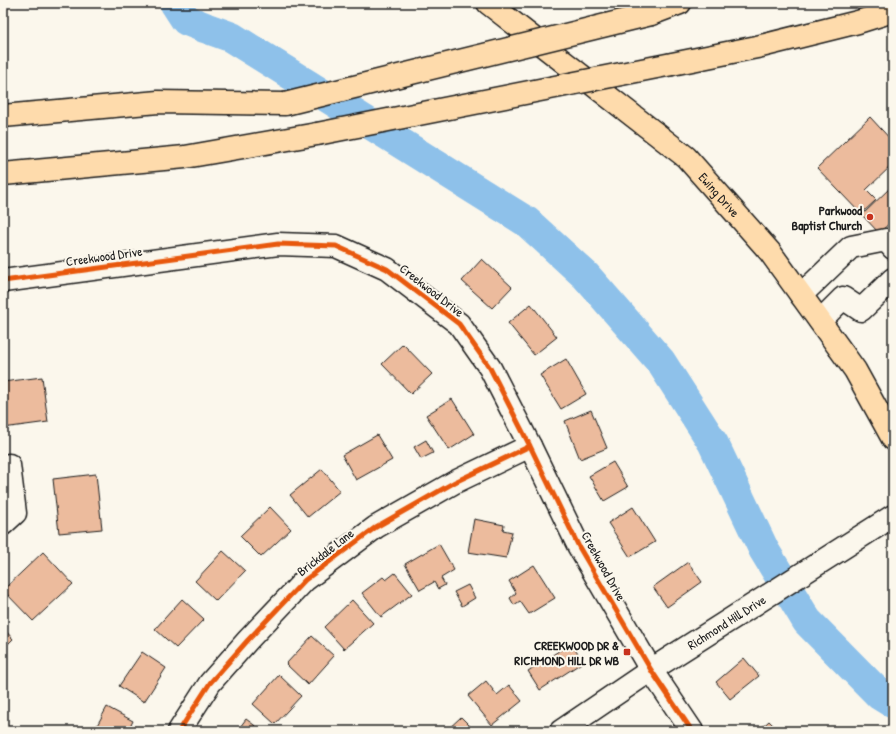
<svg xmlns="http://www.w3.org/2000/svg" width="896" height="734" font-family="'Patrick Hand',sans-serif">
<rect width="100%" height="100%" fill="#fbf7ec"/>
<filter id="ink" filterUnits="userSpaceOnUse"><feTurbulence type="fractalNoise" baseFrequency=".025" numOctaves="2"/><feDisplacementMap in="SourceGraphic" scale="8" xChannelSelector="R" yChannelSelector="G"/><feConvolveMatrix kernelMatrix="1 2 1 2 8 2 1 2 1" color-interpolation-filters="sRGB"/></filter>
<g filter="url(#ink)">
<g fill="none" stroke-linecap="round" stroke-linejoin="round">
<path stroke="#8ec1ea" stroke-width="31" d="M175,3l11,17 20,8 25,9 296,185 59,54 75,86 52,81 51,107 43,71 73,74 13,8"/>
</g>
<path fill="#ecbb9d" stroke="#1c1c1c" d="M870,117l23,25v22l-27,26 10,10 -15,14 -44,-46z
M892,186l1,2v32l-14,13 -17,-18z
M482,259l30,28 -20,21 -30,-27z
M531,304l26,33 -23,18 -26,-32z
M403,344l29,30 -21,20 -29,-30z
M566,359l20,35 -25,15 -21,-34z
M42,377l6,45 -45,6v-46z
M452,399l22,35 -25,16 -23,-35z
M591,410l16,38 -27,11 -15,-38z
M377,435l15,25 -36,20 -14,-25z
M426,440l7,13 -12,6 -7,-12z
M613,462l15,25 -24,14 -15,-25z
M322,469l18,22 -32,26 -18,-22z
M96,474l6,55 -43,4 -6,-54z
M270,507l21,22 -30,28 -21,-21z
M633,507l22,35 -25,15 -22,-34z
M474,519l30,6 -1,5 9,2 -6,26 -38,-6z
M439,544l15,26 -13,8 4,7 -7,4 -4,-7 -14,8 -15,-26z
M223,551l22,20 -29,30 -21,-20z
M43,552l30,32 -40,37 -30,-31z
M688,562l14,20 -35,25 -14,-20z
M534,565l21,33 -26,16 -9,-13 -6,4 -4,-7 6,-5 -7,-12z
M395,573l17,21 -31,23 -19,-24 21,-16 3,3z
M468,585l7,13 -13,8 -8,-14z
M182,599l22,20 -28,29 -21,-19z
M352,600l21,23 -29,26 -20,-22z
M3,628l10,11 -10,10z
M312,636l22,20 -26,29 -22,-21z
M571,643l12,19 -43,28 -12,-19z
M142,652l24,16 -22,34 -25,-16z
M744,658l15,18 -29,23 -14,-17z
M279,675l22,21 -26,28 -22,-20z
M486,681l11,14 12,-10 13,16 -30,24 -24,-29z
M107,707l26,14 -5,10h-34z
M461,717l14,14h-29z
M246,719l16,12h-25z
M769,721l10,10h-21z"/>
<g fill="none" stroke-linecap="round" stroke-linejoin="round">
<defs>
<g id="minor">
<path d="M3,281l275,-37 58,2 51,23 72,55 31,44 40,78 49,101 72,123 41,61"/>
<path d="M801,295l50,-48 35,-7 7,8"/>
<path d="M820,321l23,-23 18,12 32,-31"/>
<path d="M3,466l6,-1 6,48 -12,11"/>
<path d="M179,731l31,-48 38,-43 57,-60 71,-53 79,-45 75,-36"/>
<path id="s1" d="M561,731l90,-61 242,-154"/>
</g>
<g id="major">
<path id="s2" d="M488,3l198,154 84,95 85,118 38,69"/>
</g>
<path id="highway" d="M651,14l29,-11
M672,64l85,-17 101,-25 35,-11
M3,116l155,-14 127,2
M3,174l182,-17 132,-23"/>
</defs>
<use href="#minor" stroke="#1c1c1c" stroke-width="25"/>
<use href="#major" stroke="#1c1c1c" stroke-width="25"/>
<use href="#highway" stroke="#1c1c1c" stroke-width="25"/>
<use href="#minor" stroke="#fbf7ec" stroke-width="22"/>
<use href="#major" stroke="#fedbac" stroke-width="22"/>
<use href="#highway" stroke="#fedbac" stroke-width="22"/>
<defs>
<path id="highway-bridge" d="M285,104l366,-90
M317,134l355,-70"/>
</defs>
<use href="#highway-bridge" stroke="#1c1c1c" stroke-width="25" stroke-linecap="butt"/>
<use href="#highway-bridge" stroke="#fedbac" stroke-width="22"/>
<defs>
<path id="cycleway" d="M3,281l275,-37 58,2 51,23 72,55 31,44 40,78 49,101 72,123 41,61
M179,731l31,-48 38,-43 57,-60 71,-53 79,-45 75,-36"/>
</defs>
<use href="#cycleway" stroke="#fbf7ec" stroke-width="8"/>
<use href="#cycleway" stroke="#e8590c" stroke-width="5"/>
</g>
</g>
<g fill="#c8321e" stroke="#fbf7ec" stroke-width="1.5">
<circle cx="870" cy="217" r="4"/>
<rect x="623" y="648" width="8" height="8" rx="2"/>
</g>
<g text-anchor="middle" stroke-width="4" stroke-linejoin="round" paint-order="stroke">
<g font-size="13" fill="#1c1c1c" stroke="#fbf7ec">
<text dy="5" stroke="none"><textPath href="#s2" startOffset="301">Ewing Drive</textPath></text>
<text transform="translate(104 256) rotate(-8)" y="5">Creekwood Drive</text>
<text transform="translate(432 290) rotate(38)" y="5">Creekwood Drive</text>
<text transform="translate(325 552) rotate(-38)" y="5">Brickdale Lane</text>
<text transform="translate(604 566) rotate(61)" y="5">Creekwood Drive</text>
<text dy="5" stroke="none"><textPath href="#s1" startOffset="198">Richmond Hill Drive</textPath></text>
</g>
<g font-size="13" font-weight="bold" fill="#1c1c1c" stroke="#fbf7ec" text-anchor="end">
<text x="862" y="215">Parkwood<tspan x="862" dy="15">Baptist Church</tspan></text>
<text x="619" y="650">CREEKWOOD DR &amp;<tspan x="619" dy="15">RICHMOND HILL DR WB</tspan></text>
</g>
</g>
<rect width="896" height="734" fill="none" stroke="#fbf7ec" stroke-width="16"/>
<rect x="8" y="8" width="880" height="718" fill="none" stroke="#1c1c1c" stroke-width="1.5" filter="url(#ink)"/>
</svg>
